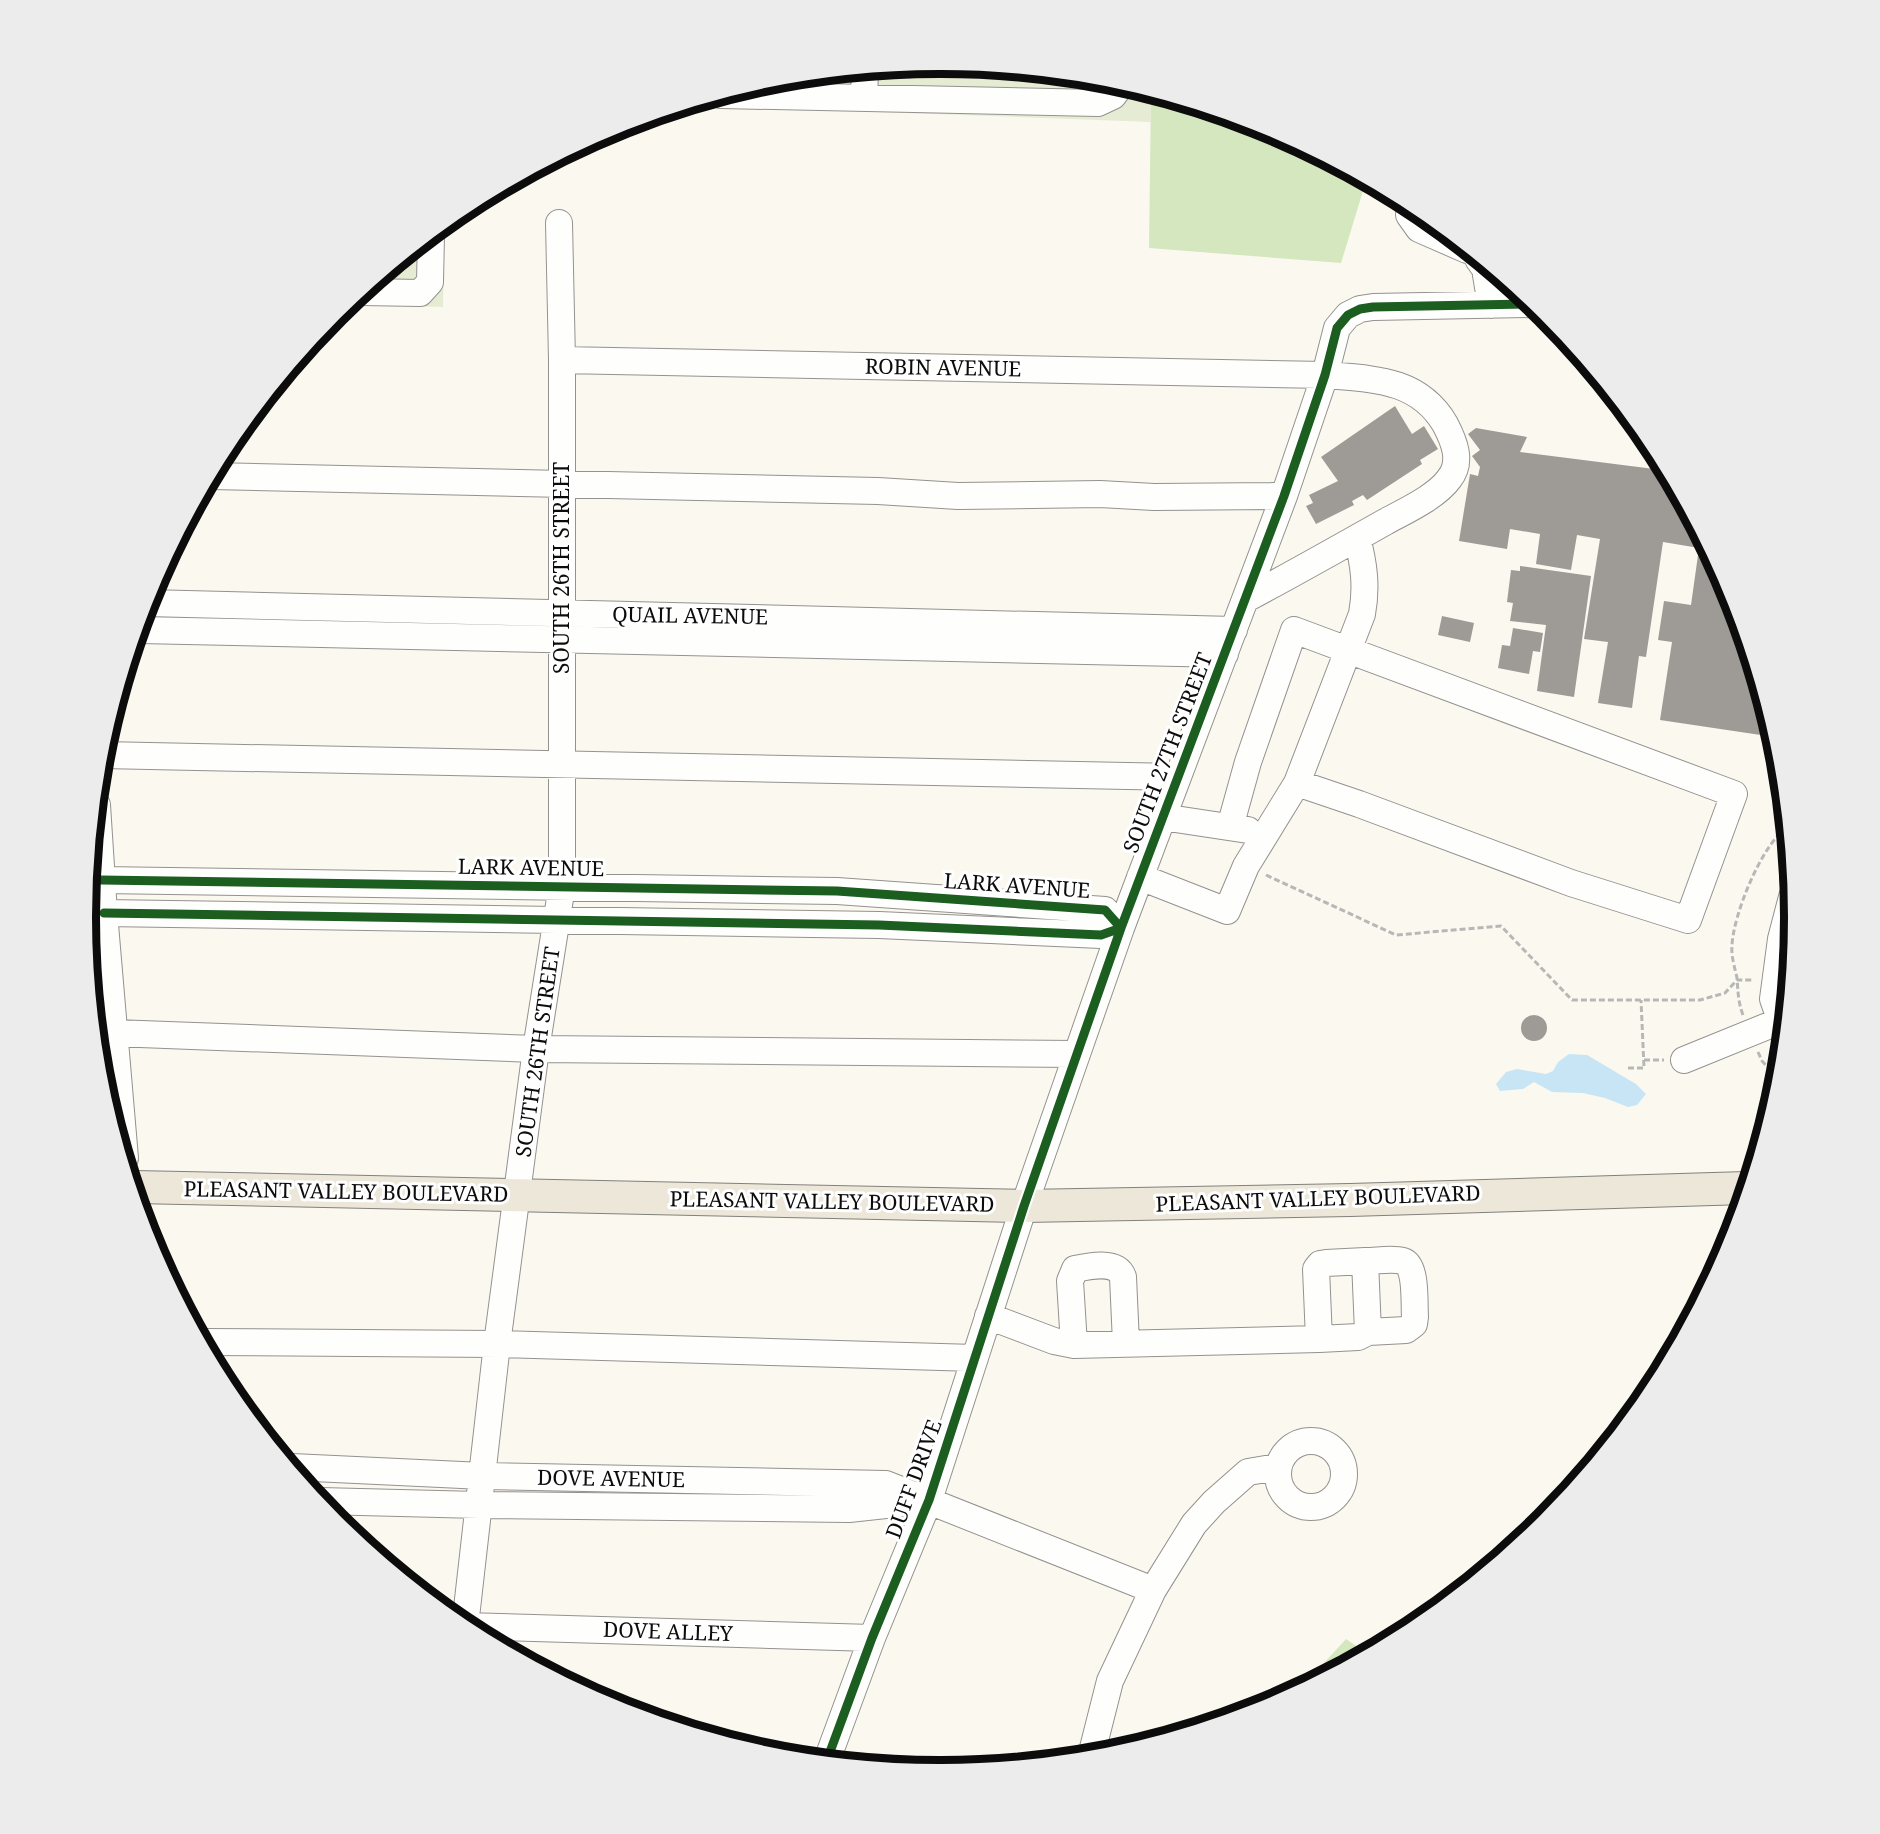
<svg xmlns="http://www.w3.org/2000/svg" width="1880" height="1834" font-family="'Noto Serif',serif">
<rect width="100%" height="100%" fill="#fbf8f0"/>
<path fill="#d4e7be" d="M1151,93l116,35 99,53 -25,82 -192,-15z
M1346,1639l20,14 -65,35z"/>
<path fill="#e6ebd4" d="M940,63l167,16 44,14v29l-461,-17 84,-26z
M444,224l-1,83 -96,-3z"/>
<path fill="#c7e5f4" d="M1569,1054l18,1 49,29 10,10 -9,11 -9,2 -23,-9 -22,-5 -31,-1 -18,-10 -11,7 -23,2 -4,-7 10,-12 11,-3 29,5 7,-3 5,-9z"/>
<path fill="#9e9a96" d="M1395,406l17,28 12,-8 14,23 -18,11 2,4 -55,36 -4,-5 -11,6 2,4 -38,19 -10,-18 7,-3 -4,-8 29,-14 -17,-24z
M1476,428l51,9 -7,15 142,18v-5l67,126 45,146 -114,-17 12,-78 -14,-2 6,-39 27,4 8,-57 -36,-6 -17,115 -7,-1 -7,52 -34,-5 10,-61 -24,-3 16,-100 -23,-4 -6,35 -35,-6 4,-30 -30,-5 -3,20 -48,-8 11,-67 8,2 2,-9 -8,-11 8,-6 -12,-16z
M1520,566l71,10 -17,121 -37,-6 9,-66 -36,-4 3,-18 -6,-1 4,-32 9,1z
M1442,616l32,7 -4,19 -32,-7z
M1513,628l30,5 -3,19 -7,-1 -4,23 -31,-6 4,-23 8,1z
M1521 1028a13 13 0 1 1 26 0a13 13 0 1 1-26 0Z"/>
<g fill="none" stroke-linecap="round" stroke-linejoin="round">
<defs>
<path id="minor" d="M721,95l377,8 15,-7 9,-12
M864,98l1,-28
M1410,204l-1,11 10,14 48,21
M1478,259l7,10 6,36
M361,292l59,1 10,-11 1,-47
M562,360l763,15c46,4 93,3 120,49 9,17 18,38 4,55 -13,18 -44,32 -64,43 -46,26 -92,52 -139,77
M212,476l666,15 80,5 142,-2 54,3 130,-1
M147,603l1087,27
M139,630l1086,24
M102,755l1075,22
M97,805l7,108 21,245
M1162,817l86,13
M1230,827l18,-65 46,-132 440,164 -46,126 -117,-37 -212,-79 -62,-21
M1140,877l87,34 19,-45 51,-83 65,-169c5,-27 2,-50 -5,-76
M101,880l736,11 268,19 16,18 -20,7 -222,-10 -775,-12
M1783,1027l-10,-28 8,-60 11,-42
M114,1033l422,16 541,5
M1684,1060l96,-39
M1365,1261c12,0 27,-3 38,0 14,4 11,43 12,56l-1,7 -8,6 -38,2
M988,1316l66,25 20,4 245,-6 39,-2 10,-5 -3,-71 -39,2 -6,1 -4,5 3,70
M203,1342l294,2 478,14
M1074,1345l-4,-64 5,-12c14,-3 42,-9 48,8l3,66
M1278 1474a33 33 0 1 1 66 0a33 33 0 1 1-66 0Z
M292,1467l191,9 403,8 267,106
M320,1501l159,4 370,4 73,-8
M464,1626l408,12
M465,1626l32,-282 39,-295 26,-163v-526l-3,-137
M1091,1756l19,-75 43,-91 41,-66 20,-22 34,-30 30,-5
M827,1760l45,-122 57,-138 95,-294 53,-152 44,-126 163,-432 41,-121 12,-47 11,-13 12,-6 13,-2 159,-3"/>
<path id="major" d="M134,1187l890,19 326,-6 396,-12"/>
</defs>
<use href="#minor" stroke="#94928f" stroke-width="28"/>
<use href="#major" stroke="#81807c" stroke-width="34"/>
<path stroke="#b7b7b5" stroke-width="3" stroke-dasharray="6 3" stroke-linecap="butt" d="M1266,875l130,60 105,-9 71,74h128l25,-7 12,-13h16
M1743,1015c-5,-13 -5,-24 -6,-37 -2,-10 -6,-21 -5,-32 1,-31 29,-99 53,-117
M1758,1052l4,9 16,17
M1644,1060h20
M1628,1068h16l-3,-68"/>
<use href="#minor" stroke="#fefefd" stroke-width="26"/>
<use href="#major" stroke="#ece7d8" stroke-width="32"/>
<defs>
<path id="cycleway" d="M101,880l736,11 268,19 16,18 -20,7 -222,-10 -775,-12
M827,1760l45,-122 57,-138 95,-294 53,-152 44,-126 163,-432 41,-121 12,-47 11,-13 12,-6 13,-2 159,-3"/>
</defs>
<use href="#cycleway" stroke="#fff" stroke-width="13"/>
<use href="#cycleway" stroke="#1b5e20" stroke-width="9"/>
</g>
<g text-anchor="middle" stroke-width="6" stroke-linejoin="round" paint-order="stroke">
<g font-size="21" fill="#0c0c0c" stroke="#fff">
<text transform="translate(943 368) rotate(1)" y="7">ROBIN AVENUE</text>
<text transform="translate(562 568) rotate(-90)" y="7">SOUTH 26TH STREET</text>
<text transform="translate(690 616) rotate(1)" y="7">QUAIL AVENUE</text>
<text transform="translate(1168 753) rotate(-69)" y="7">SOUTH 27TH STREET</text>
<text transform="translate(531 868) rotate(1)" y="7">LARK AVENUE</text>
<text transform="translate(1017 886) rotate(4)" y="7">LARK AVENUE</text>
<text transform="translate(538 1052) rotate(-82)" y="7">SOUTH 26TH STREET</text>
<text transform="translate(346 1192) rotate(1)" y="7">PLEASANT VALLEY BOULEVARD</text>
<text transform="translate(1318 1199) rotate(-2)" y="7">PLEASANT VALLEY BOULEVARD</text>
<text transform="translate(832 1202) rotate(1)" y="7">PLEASANT VALLEY BOULEVARD</text>
<text transform="translate(611 1479) rotate(1)" y="7">DOVE AVENUE</text>
<text transform="translate(914 1479) rotate(-70)" y="7">DUFF DRIVE</text>
<text transform="translate(668 1632) rotate(2)" y="7">DOVE ALLEY</text>
</g>
</g>
<path d="M0 0H1880V1834H0ZM939 74H941A843 843 0 0 1 1784 917V917A843 843 0 0 1 941 1760H939A843 843 0 0 1 96 917V917A843 843 0 0 1 939 74Z" fill="#ececec" fill-rule="evenodd"/>
<path fill="none" stroke="#0c0c0c" stroke-width="8" d="M939 74H941A843 843 0 0 1 1784 917V917A843 843 0 0 1 941 1760H939A843 843 0 0 1 96 917V917A843 843 0 0 1 939 74Z"/>
</svg>
